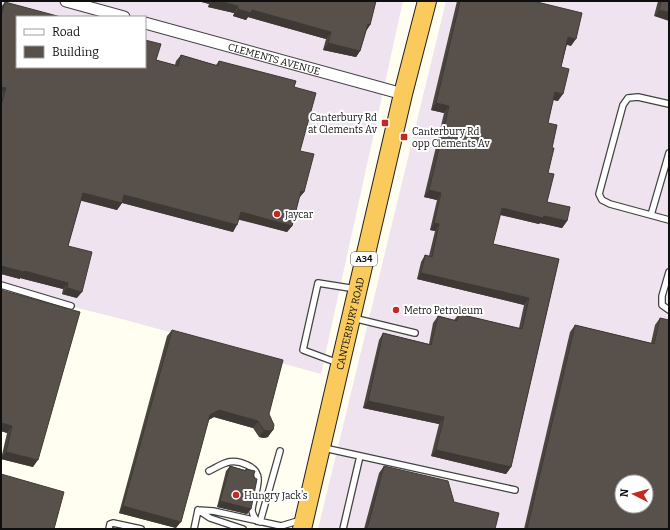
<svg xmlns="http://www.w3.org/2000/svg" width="670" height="530" font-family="Bitter,serif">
<rect width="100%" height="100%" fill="#fffef1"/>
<path fill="#eee3ee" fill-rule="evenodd" d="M1,1h402l-82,373 -199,-55 -121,-30zM17,17h128v50h-128z
M446,1h223v528h-351zM622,482h24v24h-24z"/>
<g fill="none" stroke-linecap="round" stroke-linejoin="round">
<defs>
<path id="service" d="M669,104l-31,-7 -10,1 -5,7 -24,89 3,6 8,4 59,16
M651,215l18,-62
M669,272l-7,24v9l7,5
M1,285l70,21
M353,318l62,15
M338,363l-35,-13 15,-67 38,6
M324,448l191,42
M209,471c14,-7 22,-14 38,-6 21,9 6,29 5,45 0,4 3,8 5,11
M198,510l15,1 68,15 20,-6
M198,510l12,8 33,11
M260,522l20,-71
M109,529l1,-5 3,-1 28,6
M194,529l4,-19
M343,529l17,-73"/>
<g id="minor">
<path d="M66,1l58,16"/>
<path id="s1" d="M145,23l258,71"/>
</g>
<g id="trunk">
<path id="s2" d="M302,529l101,-435 24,-93"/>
</g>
</defs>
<use href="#service" stroke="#424242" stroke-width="8"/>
<use href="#minor" stroke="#424242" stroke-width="13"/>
<use href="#trunk" stroke="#202020" stroke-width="20"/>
<use href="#service" stroke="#fff" stroke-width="5.5"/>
<use href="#minor" stroke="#fff" stroke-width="11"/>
<use href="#trunk" stroke="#faca5d" stroke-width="18"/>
</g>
<path fill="#4c4640" d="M198,1h178l-6,24 -4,6 -6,20 -4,6 -33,-7 3,-11 -78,-22 -2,3 -13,-4 1,-3 -26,-6 1,-3z
M457,1h76l38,45 -4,-2 -6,23 -3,34 -5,-1 -5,23 4,25 -4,25 -1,29 20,19 -5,7 -22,-5 -1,1 -39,-9 -7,29 66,15 -48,208 -5,7 -75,-18 8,-32 -76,-16 16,-68 4,-7 46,11 4,-21 5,-7 16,4 5,-6 60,14 5,-23 -107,-26 4,-17 4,-7 4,1 6,-25 -5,-1 7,-30 -13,-3 20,-84 -13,-3z
M658,1h11l-15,15z
M5,2l151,58 19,5 1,-4 5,-6 35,10 3,-4 75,26 10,105 -5,6 -7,28 -5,6 -48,-13 -6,13 -111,-29 -5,7 -36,-10 -13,46 9,52 -15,-4 1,-5 -43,-11v1l-19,-5v-267z
M1,290l32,177 -32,-8 6,-26 -6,-2z
M660,318l9,211h-145l46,-197 5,-7 76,18 4,-18z
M172,330l97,84 -1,23 -4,1 -5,-1 -6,-9 -39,-11 -6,3 -32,108 -57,-15 48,-177z
M230,466l15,4 1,-1 7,8 -2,32 -4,5 -30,-7 9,-36z
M384,466l111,63h-131l15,-56z"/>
<path fill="#3e3934" d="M198,1h13l-2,3z
M212,1h6l20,5 -4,7 -26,-6z
M238,9l14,1 79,22 -5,7 -78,-22 -2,3 -13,-4z
M659,10l10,2v9l-15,-5z
M368,24l2,1 -4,6z
M568,37l8,2 -5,7 -7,-2z
M328,43l32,8 -4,6 -33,-7z
M1,87l5,1 -5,6z
M555,92l8,2 -5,7 -8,-2z
M436,103l13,3 -5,7 -13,-3z
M429,190l12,3 -4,7 -13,-3z
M301,191l3,1 -5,6z
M83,193l39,10 -5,7 -39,-10z
M124,195l113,30 -4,7 -114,-30z
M502,208l42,8 23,5 -5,7 -22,-5 -1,1 -42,-10z
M241,212l51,14 -5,6 -51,-13z
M434,223l5,1 -4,7 -5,-1z
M1,266l24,5 43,12 -5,6 -43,-11v1l-19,-5z
M421,273l108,25 -5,7 -107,-26z
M67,288l15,4 -5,6 -15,-4z
M368,401l76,16 -5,7 -76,-16z
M219,410l39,11 -5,7 -39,-11 -9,5 5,-7z
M1,423l11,3 -5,7 -6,-2z
M264,430h9l-5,7 -4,1 -5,-1z
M436,450l75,17 -5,7 -75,-18z
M6,452l32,8 -5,7 -32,-8z
M220,501l31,8 -4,5 -30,-7z
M123,506l58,16 -5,6 -57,-15z"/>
<path fill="#58514b" stroke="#3e3934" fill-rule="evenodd" d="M218,1h158l-6,24 -2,-1 -8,27 -32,-8 3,-11 -79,-22 -1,3 -13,-4v-3z
M460,1h73l49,12 -6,26 -8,-2 -7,30 8,2 -6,25 -8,-2 -7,31 9,2 -5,23h2l-6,25 6,1 -7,28 23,5 -3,14 -23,-5 -1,2 -41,-10 -9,36 66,15 -48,208 -75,-17 8,-33 -76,-16 15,-68 48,12 7,-29 19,5 2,-7 63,15 7,-31 -108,-25 4,-18 7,2 7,-33 -5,-1 7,-30 -12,-3 20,-84 -13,-3z
M661,1h8v11l-10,-2z
M5,2l56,15h-44v50h128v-27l16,4 -5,16 22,6 3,-11 37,11 1,-5 77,20 -2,6 22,6 -16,58 14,3 -10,38 -3,-1 -9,35 -51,-14 -4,13 -113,-30 -2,8 -39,-10 -15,53 24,6 -10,40 -15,-4 1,-5 -43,-12 -1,1 -23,-6v-161l5,-17 -5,-1v-71z
M1,290l79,22 -42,148 -32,-8 6,-26 -11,-3z
M660,318l9,2v209h-142l48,-204 79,19zM622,482h24v24h-24z
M172,330l111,30 -14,54 5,11 -1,5 -4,1 -5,-1 -6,-9 -39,-11 -9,5 -29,107 -58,-16z
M230,466l16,5v-2l9,2 -2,6 4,2 -6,30 -31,-8z
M384,466l64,15 6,21 45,11 -4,16h-128z
M1,474l63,18 -10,37h-53z"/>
<g fill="#c42922" stroke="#fff" stroke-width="1.5">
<rect x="381" y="119" width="8" height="8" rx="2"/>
<rect x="400" y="133" width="8" height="8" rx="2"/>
<circle cx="277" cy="214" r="4"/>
<circle cx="396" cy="310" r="4"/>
<circle cx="236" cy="495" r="4"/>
</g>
<g text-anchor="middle" stroke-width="4" stroke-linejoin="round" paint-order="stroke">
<rect fill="#fff" stroke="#575757" stroke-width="1" x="351" y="252" width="26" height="14" rx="3"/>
<g font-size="9" font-weight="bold" fill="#0f0f0f">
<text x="364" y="262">A34</text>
</g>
<g font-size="10" fill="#0f0f0f" stroke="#fff">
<text dy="4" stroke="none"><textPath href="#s1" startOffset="134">CLEMENTS AVENUE</textPath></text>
<text dy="4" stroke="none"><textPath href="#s2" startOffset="211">CANTERBURY ROAD</textPath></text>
</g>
<g font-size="10" fill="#0f0f0f" stroke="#fff" text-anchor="start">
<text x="377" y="121" text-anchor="end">Canterbury Rd<tspan x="377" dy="12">at Clements Av</tspan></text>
<text x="412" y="135">Canterbury Rd<tspan x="412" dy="12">opp Clements Av</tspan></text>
<text x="285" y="218">Jaycar</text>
<text x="404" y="314">Metro Petroleum</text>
<text x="244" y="499">Hungry Jack's</text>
</g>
</g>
<rect width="670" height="530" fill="none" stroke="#0f0f0f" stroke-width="4"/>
<rect x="16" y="16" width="130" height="52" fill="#ffffff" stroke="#9f9f9f"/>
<rect x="24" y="29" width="20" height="6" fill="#ffffff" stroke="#9f9f9f"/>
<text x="52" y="36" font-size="12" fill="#0f0f0f">Road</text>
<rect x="24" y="46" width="20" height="12" fill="#58514b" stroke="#9f9f9f"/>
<text x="52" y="56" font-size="12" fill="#0f0f0f">Building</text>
<g transform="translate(634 494) rotate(276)"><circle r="19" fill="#ffffff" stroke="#9f9f9f"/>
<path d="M0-3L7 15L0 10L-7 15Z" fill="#c42922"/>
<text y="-6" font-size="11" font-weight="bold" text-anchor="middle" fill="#0f0f0f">N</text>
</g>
</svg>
